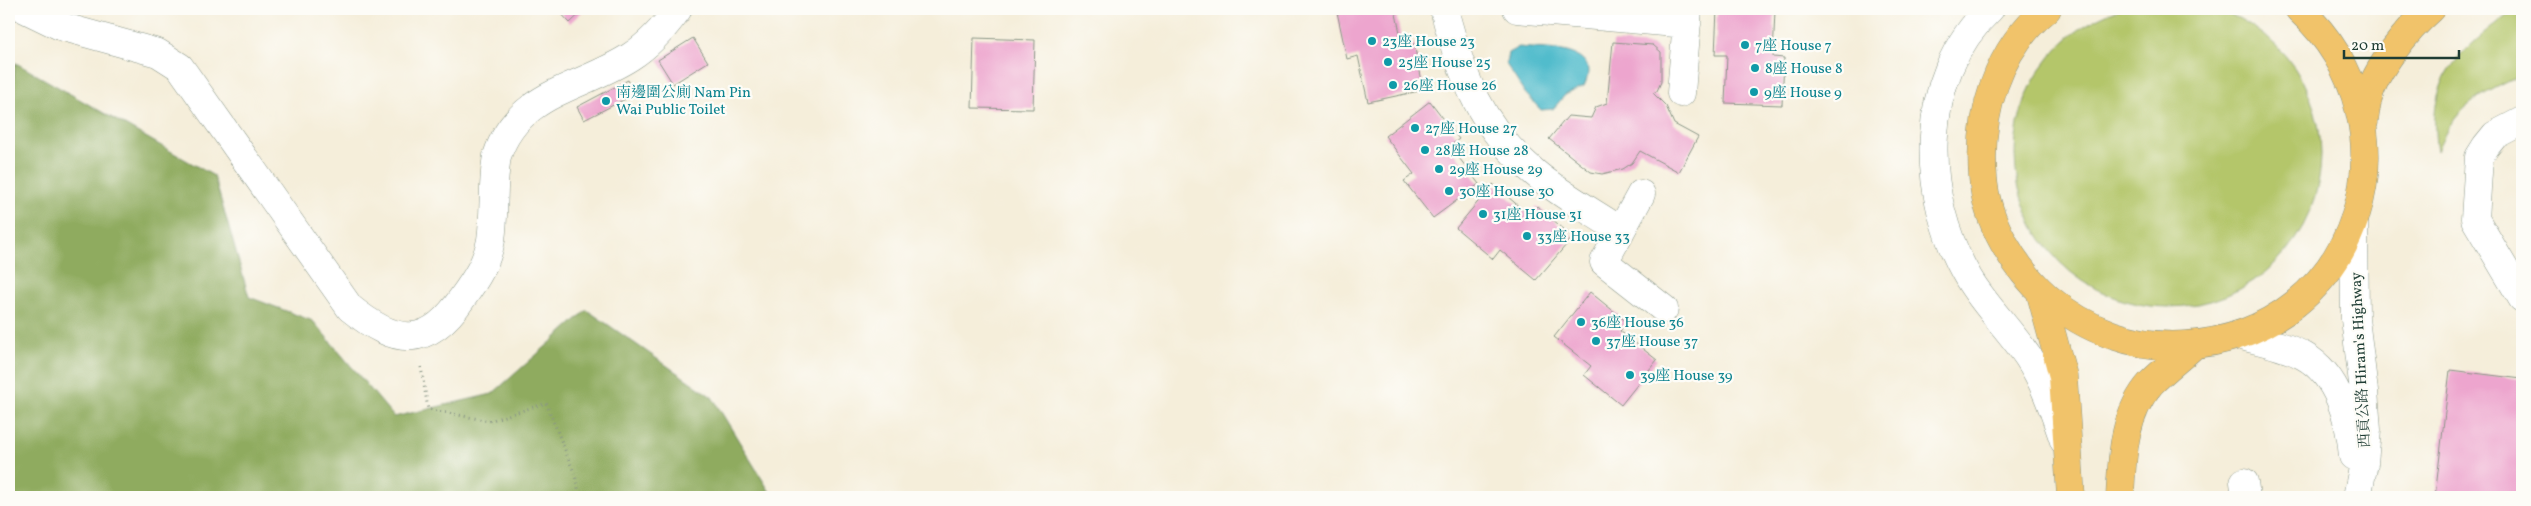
<svg xmlns="http://www.w3.org/2000/svg" width="2531" height="506" font-family="Vollkorn,'Noto Serif TC',serif">
<rect width="100%" height="100%" fill="#fdfcf7"/>
<filter id="ink" filterUnits="userSpaceOnUse"><feTurbulence type="fractalNoise" baseFrequency=".02" numOctaves="2"/><feDisplacementMap in="SourceGraphic" scale="10" xChannelSelector="R" yChannelSelector="G"/><feConvolveMatrix kernelMatrix="1 2 1 2 8 2 1 2 1" color-interpolation-filters="sRGB"/></filter>
<filter id="wash" filterUnits="userSpaceOnUse"><feTurbulence type="fractalNoise" baseFrequency=".0096" numOctaves="4" result="noise"/><feDisplacementMap in="SourceGraphic" scale="20" xChannelSelector="R" yChannelSelector="G"/><feGaussianBlur stdDeviation="1.12" result="paint"/><feColorMatrix in="noise" values="0 0 0 0 0 0 0 0 0 0 0 0 0 0 0 0 0 1.4 0 .05"/><feComposite in="paint" operator="in"/></filter>
<g filter="url(#wash)">
<rect width="100%" height="100%" fill="#f5eeda"/>
<path fill="#b4c66a" stroke="#6a824f" d="M2015 154a153 153 0 1 1 306 0a153 153 0 1 1-306 0Z
M2515,9h7v66c-41,20 -67,30 -85,76 -12,-77 24,-99 78,-142z
M9,62l7,1 -7,48z"/>
<path fill="#8fab5e" stroke="#577449" d="M16,63l198,113 35,121 64,24 81,96 98,-23 95,-84 125,87 61,100h-764v-386z"/>
<path fill="#51bccc" stroke="#387c80" d="M1519,47c24,3 85,-2 65,39l-19,9 -12,14 -12,1 -16,-17 -19,-29 2,-11z"/>
<g id="blocks">
<path fill="#eda5ce" d="M557,9h28l-15,14z
M1353,9h42l8,38 11,-3 10,46 -56,12 -10,-46 -11,3 -10,-47z
M1717,9l58,1 -2,47 11,1 -2,47 -57,-2 2,-48h-12z
M693,38l15,24 -35,22 -15,-24z
M974,38l61,2 -2,69 -61,-1z
M1613,42l40,3 8,7v30l-4,9 -4,2 13,13 8,18 24,13 -19,35 -39,-21 -8,12 -9,6 -21,5 -11,-2 -42,-33 19,-23 23,2 5,-11 11,-4z
M628,80l7,14 -51,26 -7,-13z
M1430,101l29,38 -9,7 29,38 -46,34 -29,-37 10,-7 -29,-38z
M1493,184l36,31 8,-9 36,31 -37,43 -36,-30 -7,9 -37,-31z
M1590,292l37,30 -7,9 37,29 -36,45 -37,-30 7,-9 -37,-29z
M2450,370l72,9v118h-87z"/>
</g>
</g>
<g filter="url(#ink)">
<use href="#blocks" fill-opacity="0" stroke="#8a9687" stroke-width="1"/>
<g fill="none" stroke-linecap="round" stroke-linejoin="round">
<defs>
<path id="minor" d="M25,9l35,17 98,27 22,14 170,241c47,38 78,41 113,-11 13,-18 24,-35 28,-57 4,-28 1,-56 6,-84 21,-64 83,-67 133,-99 19,-12 35,-30 48,-48
M1444,9c17,66 37,119 91,164 26,22 58,39 86,58
M1517,9l170,15
M1990,9c-73,68 -70,188 -21,270 17,28 41,51 59,78 17,26 26,55 36,84
M1681,93l7,-84
M2522,121l-27,14 -9,11 -7,11 -4,62 47,79
M1641,194l-37,68 60,47
M2354,221l1,98 9,72 3,39 -3,33 -7,34
M2238,335c22,6 46,10 66,21 34,19 46,64 49,100
M2244,482l2,15"/>
<path id="major" d="M2047,9c-50,40 -69,106 -64,168 3,45 31,91 65,121 38,32 87,51 138,47 175,-12 239,-219 113,-336
M2364,122c1,-8 2,-16 4,-24 8,-30 40,-69 63,-89
M2040,291l23,85 8,121
M2120,497c2,-39 3,-83 31,-114 14,-14 30,-26 44,-39"/>
</defs>
<use href="#minor" stroke="#8a9687" stroke-width="29"/>
<use href="#major" stroke="#8a9687" stroke-width="29"/>
<path stroke="#8a9687" stroke-width="3" stroke-dasharray="1 4" stroke-linecap="butt" d="M421,367l7,42 61,12 57,-18 29,72 5,22"/>
<use href="#minor" stroke="#fff" stroke-width="28"/>
<use href="#major" stroke="#f1c36a" stroke-width="28"/>
</g>
</g>
<g fill="#0f9aa8" stroke="#fdfcf7" stroke-width="2">
<circle cx="1372" cy="41" r="5"/>
<circle cx="1745" cy="45" r="5"/>
<circle cx="1388" cy="62" r="5"/>
<circle cx="1755" cy="68" r="5"/>
<circle cx="1393" cy="85" r="5"/>
<circle cx="1754" cy="92" r="5"/>
<circle cx="606" cy="101" r="5"/>
<circle cx="1415" cy="128" r="5"/>
<circle cx="1425" cy="150" r="5"/>
<circle cx="1439" cy="169" r="5"/>
<circle cx="1449" cy="191" r="5"/>
<circle cx="1483" cy="214" r="5"/>
<circle cx="1527" cy="236" r="5"/>
<circle cx="1581" cy="322" r="5"/>
<circle cx="1596" cy="341" r="5"/>
<circle cx="1630" cy="375" r="5"/>
</g>
<g text-anchor="middle" stroke-width="4.5" stroke-linejoin="round" paint-order="stroke">
<g font-size="15" fill="#0d838f" stroke="#fdfcf7" text-anchor="start">
<text x="1382" y="46">23座 House 23</text>
<text x="1755" y="50">7座 House 7</text>
<text x="1398" y="67">25座 House 25</text>
<text x="1765" y="73">8座 House 8</text>
<text x="1403" y="90">26座 House 26</text>
<text x="616" y="97">南邊圍公廁 Nam Pin<tspan x="616" dy="17">Wai Public Toilet</tspan></text>
<text x="1764" y="97">9座 House 9</text>
<text x="1425" y="133">27座 House 27</text>
<text x="1435" y="155">28座 House 28</text>
<text x="1449" y="174">29座 House 29</text>
<text x="1459" y="196">30座 House 30</text>
<text x="1493" y="219">31座 House 31</text>
<text x="1537" y="241">33座 House 33</text>
<text x="1591" y="327">36座 House 36</text>
<text x="1606" y="346">37座 House 37</text>
<text x="1640" y="380">39座 House 39</text>
</g>
<g font-size="15" fill="#1f3d34" stroke="#fdfcf7">
<text transform="translate(2360 360) rotate(-93)" y="5">西貢公路 Hiram's Highway</text>
</g>
</g>
<rect width="2531" height="506" fill="none" stroke="#fdfcf7" stroke-width="30"/>
<path d="M2344 50v8h115v-8" fill="none" stroke="#1f3d34" stroke-width="2.5"/>
<text x="2351" y="50" font-size="15" fill="#1f3d34" stroke="#fdfcf7" stroke-width="4" paint-order="stroke">20 m</text>
</svg>
